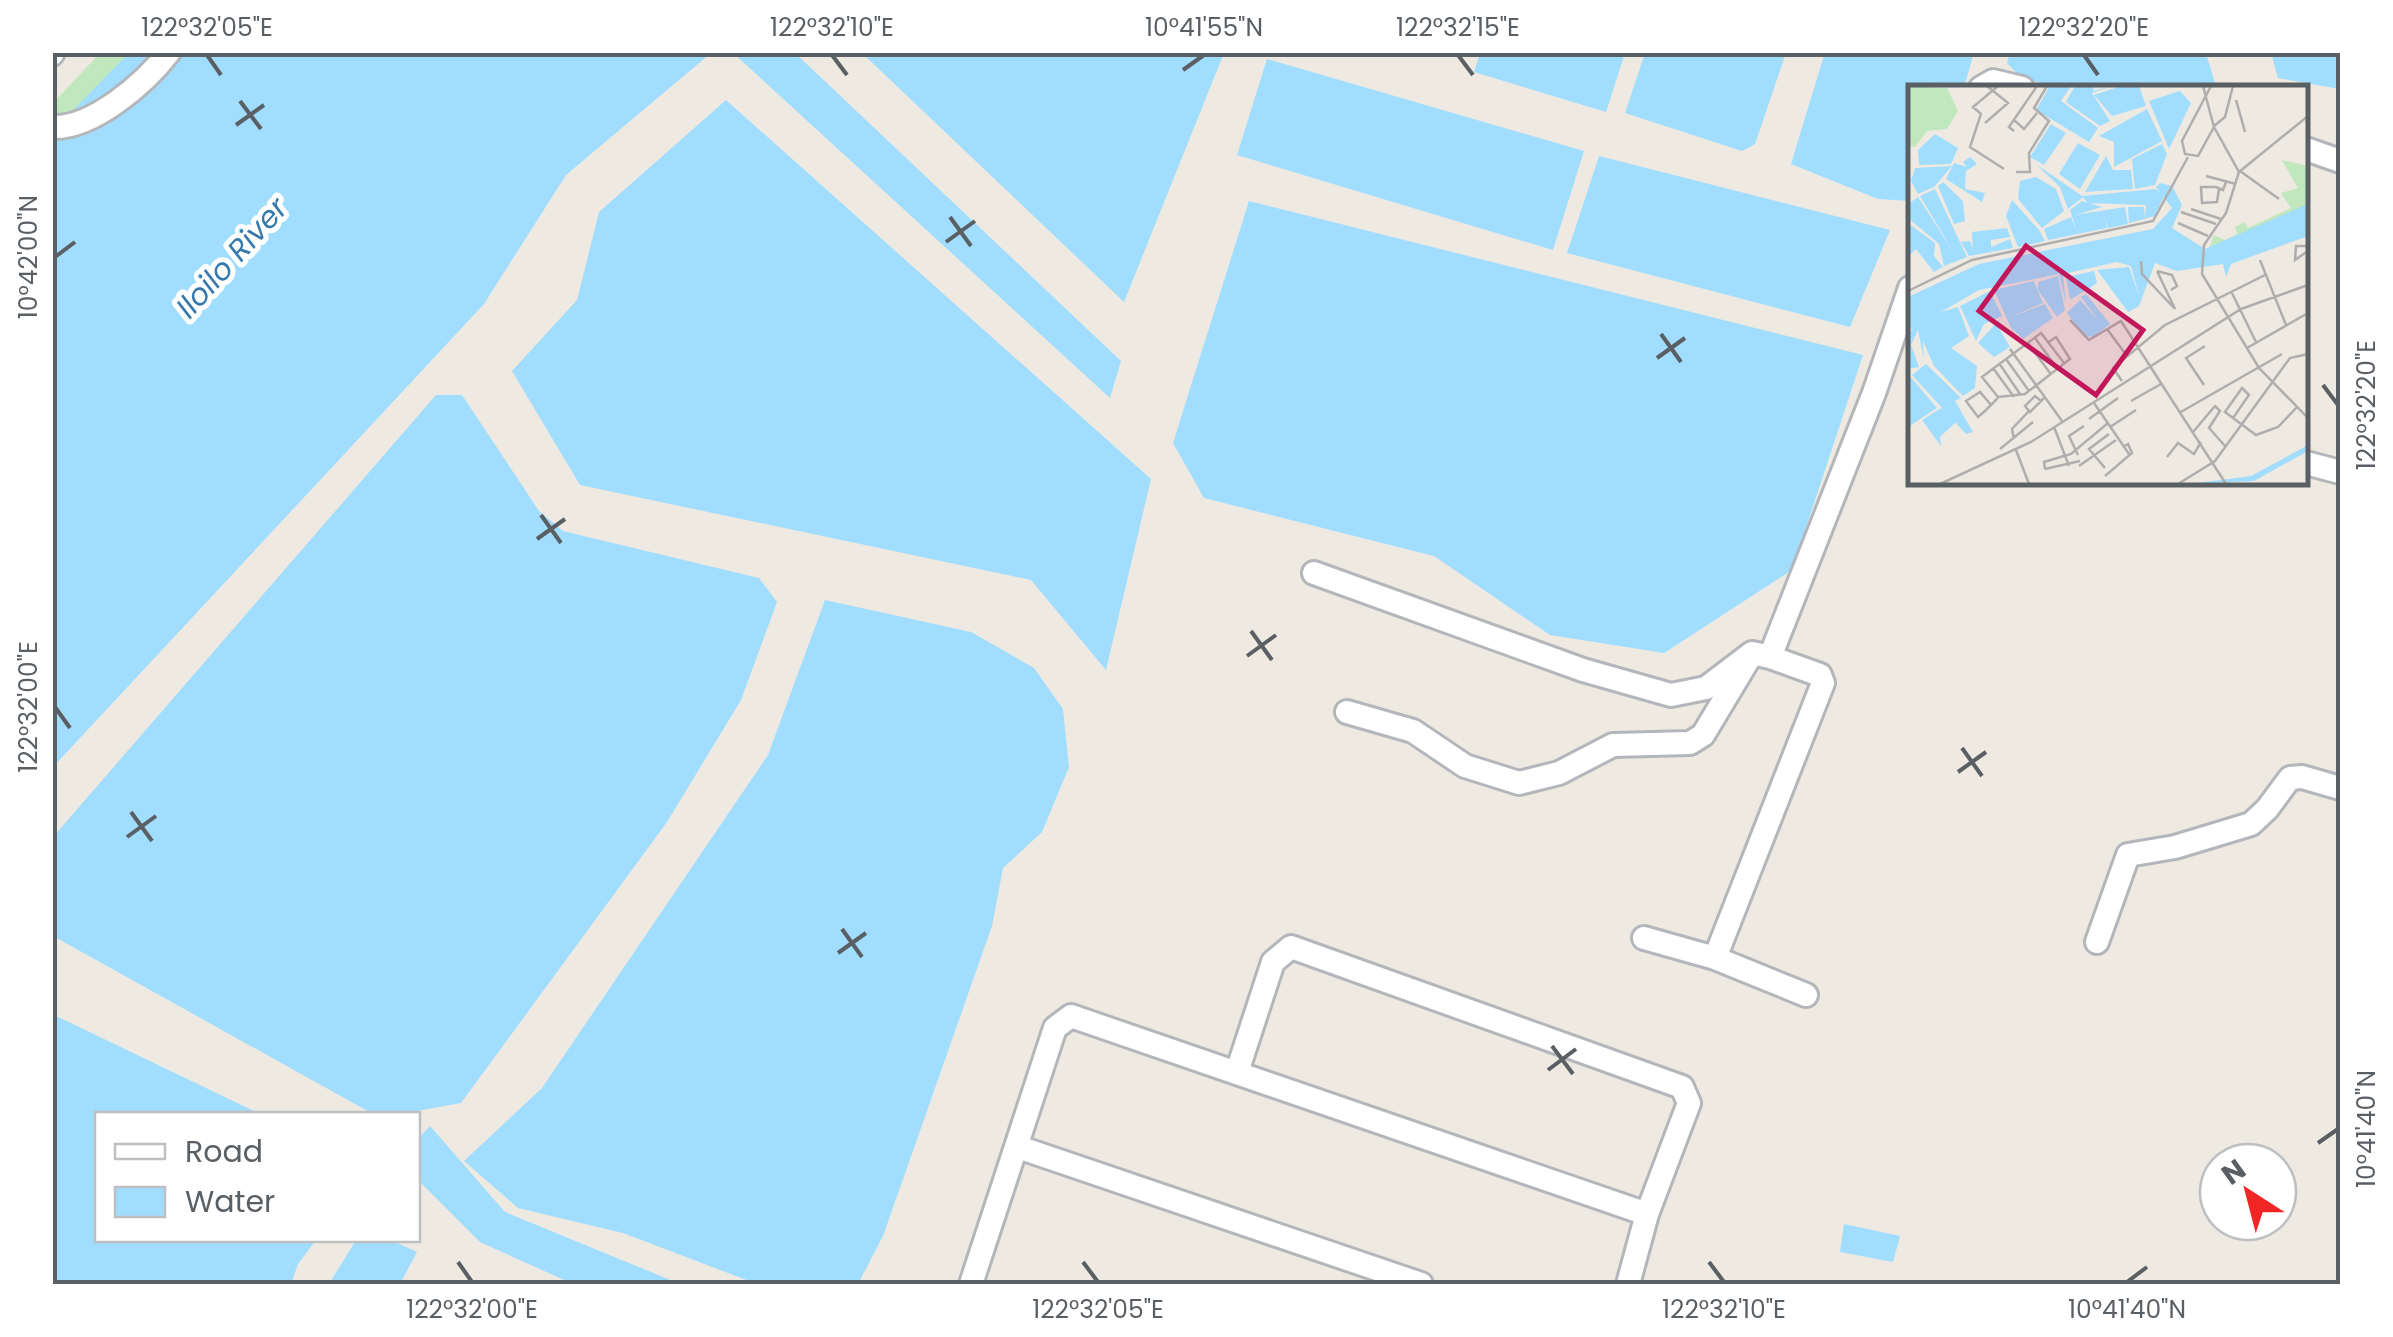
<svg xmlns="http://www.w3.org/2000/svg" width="2393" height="1337" font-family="Poppins,sans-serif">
<rect width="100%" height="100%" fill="#eeeae2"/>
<path fill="#c0e7bd" d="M100,53h69l-116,127v-77z"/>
<path fill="#a1ddff" d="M1825,52l149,1 -10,34 -54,1v113l-32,-2 -87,-35z
M129,53h582l-145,122 -82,129 -431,463v-636z
M733,53h62l326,308 -11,37z
M862,53h362l-100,249z
M1480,53v-1l145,1 -19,59 -132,-40z
M1645,53h141l-31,91 -13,7 -117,-38z
M2010,53h196l10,34h-152l-42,-8 -15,-16z
M2271,53h69v36l-62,-11z
M1267,59l317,92 -31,99 -316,-95z
M726,100l425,379 -45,191 -75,-90 -451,-95 -68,-114 65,-71 22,-88z
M1599,156l291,74 -40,97 -283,-74z
M1249,201l614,154 -71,215 -128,83 -114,-18 -116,-79 -230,-58 -31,-55z
M436,395h26l77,116 24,20 196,47 18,24 -36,98 -74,122 -206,281 -61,11h-27l-320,-178v-99z
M825,600l146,32 63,36 29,41 6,58 -27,65 -39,36 -11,58 -109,310 -24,46 -102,2 -134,-51 -105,-25 -54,-47 78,-73 226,-333z
M52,1014l208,100h-162v126h218l-18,24 -7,20h-238z
M430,1126l75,86 175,72h-107l-93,-42 -62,-62v-41z
M1844,1224l56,12 -7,26 -53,-10z
M356,1240h35l26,12 -17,32h-71z"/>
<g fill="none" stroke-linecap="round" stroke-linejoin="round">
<defs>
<path id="minor" d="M52,54l1,-2
M1981,88l12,-7 29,7
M52,127c41,2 94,-45 117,-75
M2306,149l34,12
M2306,463l34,9
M1314,573l269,97 88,25 35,-7 46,-35 18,4 104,-264 36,-105
M1347,712l66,19 52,35 54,17 40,-10 54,-28 77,-2 13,-8 45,-75
M1644,938l71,20 91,37
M2097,942l31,-87 47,-8 76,-23 16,-15 23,-31 12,-1 38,11
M1715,958l108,-275 -3,-8 -50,-18
M1237,1072l36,-110 18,-15 391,140 7,16 -42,111 -19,70
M1018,1147l403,137
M971,1284l84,-256 16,-12 576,198"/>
</defs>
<use href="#minor" stroke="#b3b6ba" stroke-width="28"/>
<use href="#minor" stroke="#fff" stroke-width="22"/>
</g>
<path fill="none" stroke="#5a5f64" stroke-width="4" d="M207,55l14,20M832,55l15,20M1458,55l15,20M2084,55l14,20M1183,70l21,-15M240,101l21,28M236,125l28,-20M950,217l21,29M946,242l29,-21M55,257l20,-15M1661,334l20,28M1657,358l28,-20M2323,385l15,20M541,515l20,28M537,539l28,-20M1251,631l21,29M1247,656l29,-21M55,707l15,21M1962,748l20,28M1958,772l28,-20M131,812l21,29M127,837l29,-21M842,929l20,28M838,953l28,-20M1552,1046l21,28M1548,1070l28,-21M2318,1143l20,-14M458,1262l14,20M1083,1262l15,20M1709,1262l15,20M2127,1282l20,-15"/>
<g text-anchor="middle" stroke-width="10" stroke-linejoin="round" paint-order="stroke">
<g font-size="30" font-style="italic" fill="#3679ad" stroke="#fff">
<text transform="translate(232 258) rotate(-48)" y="10">Iloilo River</text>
</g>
</g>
<g transform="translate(1908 85)">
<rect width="400" height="400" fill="#eeeae2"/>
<path d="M0,1l39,2 11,23 -11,18 -20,2 -12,16 -7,-1zM374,75l26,6v42l-100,43 6,-16 11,5 12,-6 -2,-7 9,-5 4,6 43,-20 -10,-15 17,-5z" fill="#c0e7bd"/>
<path d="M142,1h21l-10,15 37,27 -9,14 -53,-32zM167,1h19l-1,5 19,-5 -20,7 18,28 -10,5 -34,-24zM213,1h18l7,20 -34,10 -18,-21zM272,6l11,12 -22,46 -20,-48zM239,24l15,32 -48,26v-25l-15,-6zM143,39l15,9 -22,32 -14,-8zM27,49l23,14 -7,16 -32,1 -1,-15zM170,58l22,12 -20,34 -21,-15zM254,59l5,10 -12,31 -20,4 -3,-30zM198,71l7,14h18l2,19 -48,3zM62,72l7,7 -11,7 -1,18 20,4 -3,9 -36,-23 8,-16 13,4 -4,-5zM128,79l46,32 74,-7 8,7 -9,20 -26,7 -1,-16h16l1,11 1,-13 -58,-2 -5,-6 -15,12 -8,-22zM44,81l-18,21 -16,7 -7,-13 4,-13zM128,92l20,12 8,22 -22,17 -24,-29 2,-18zM35,97l20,19 2,20 -11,3 -16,-38zM252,98l12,3 10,19 -10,23 33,21 103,-45v32l-77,28 -5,13 -3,-13 -46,7 -22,-8 -16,43 -11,6 -31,-42 32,-3 10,29 -8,-30 -14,-4 -54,12 3,30 -7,-30 -80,16 -38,22 17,-5 11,29 -18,12 26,18 -2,22 -12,8 -29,-30 -11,-25 1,18 -6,-29 -7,15 8,22 -11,2v-38l7,-1 -7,-1v-32l71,-33 174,-35 19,-21 -16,-21zM27,104l32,68 -23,9 -5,-22 -31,-26v-14l10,-7 36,56 -34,-57zM104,115l27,30 6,11 -27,6 -12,-31zM174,116l20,6 -27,8 50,-8 3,17 -20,4 -4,-13 3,13 -59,12 -4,-11 27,-12 6,15 -7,-22zM0,138l27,20 -1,13 9,11 -9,5 -18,-23 -8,8zM99,143l3,9 -19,3v7l19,-8 3,9 -44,8 -8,-14 9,-1 3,8 -1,-17zM186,186l3,12 -27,17 -4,-23zM150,191l7,34 -8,7 -19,-27v-8zM126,196l9,22 -35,15 37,-14 8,14 -30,21 -11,-11 6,15 -24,-53zM82,206l12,25 -18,8 -8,17 -16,-35zM178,209l24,30 -17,13 -9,-1 -17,-23 13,-13 19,21 -18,-24zM93,233l-4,7 13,22 -16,10 -16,-14zM18,279l35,34 -6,3 18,31 -7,2 -54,-59zM0,289l29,34 -29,19 1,-5zM35,322l13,15 -16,15 1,9 -19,-26zM400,360v6l-54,30 -65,3 62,-8z" fill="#a1ddff"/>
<path fill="none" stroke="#afaeac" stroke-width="2.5" d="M90,1l-25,21 8,7 -11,33 34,22M295,1l11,41 25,45 -13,41 -22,32 -2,29 57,94 49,50M303,1l-29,55 3,13 13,2 16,-29M328,15l9,32M106,35l10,9 13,-16M77,38l23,-20 -21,-17M306,41l11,-9 8,-31M106,46l-5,-4 28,-41M332,86l39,28M108,87h14l-1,-19 20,-32 -15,-13 13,-22M331,87l69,-56M298,91l30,8M311,104l-2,13 -15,1 -1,-16h15l7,3 3,-8M283,124l30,10M273,127l35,12M270,138l30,13M400,161h-12l-1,14 13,-9M352,175l26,65M233,176l1,13 33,35 -18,-38M249,186l15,4 5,11 -6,4M0,206l64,-31 181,-39 35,-64M323,206l25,51M162,235l19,20 32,-19 105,163M199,244l20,27M127,253l22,30M141,257l7,-5 14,22 -45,35 -27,3 -16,-20 59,-44 23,30M120,258l22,30M339,263l61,-35M102,264l52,72M98,274l23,32M91,278l21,31M85,283l21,29M214,296l-9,-13 52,-43 100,-50M296,300l-18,-27 19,-12M334,303l7,7 -16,23 -8,-6zM133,316l-6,-5 -10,10 5,6 14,-14M223,316l30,-17M186,318l35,51M83,320l-11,-13 -14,9 12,16 7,-6 12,-12 1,-2M271,328l103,-59M325,333l23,17 22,-8 19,-20M181,334l29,-21M146,342l15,39M202,342l26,-17M285,347l22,-26 5,5 -11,17 17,19M106,354l-2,-10 17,-18M92,364l33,-27M108,365l13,34M170,370l-9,-19 15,-10M259,372l11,-14 16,11 7,-12M171,381l37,-26M197,383l-16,-19 20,-15M137,384l-1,-7 27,-8 37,-31M137,384l35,-8M197,391l27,-23 -4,-9 -5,3M32,399l91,-42 210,-133 67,-24M270,399l37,-23 75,-103 18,-4"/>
<path fill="#c2185b" fill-opacity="0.15" stroke="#c2185b" stroke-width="5" d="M118,161l117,84 -47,65 -117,-84z"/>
<rect width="400" height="400" fill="none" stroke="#5a5f64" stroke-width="5"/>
</g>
<rect width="2393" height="1337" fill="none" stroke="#ffffff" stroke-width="110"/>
<rect x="95" y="1112" width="325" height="130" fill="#ffffff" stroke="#bdbfc1" stroke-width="2.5"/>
<rect x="115" y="1144" width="50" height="15" fill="#ffffff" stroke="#bdbfc1" stroke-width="2.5"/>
<text x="185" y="1162" font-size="30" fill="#5a5f64">Road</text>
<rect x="115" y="1187" width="50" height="30" fill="#a1ddff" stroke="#bdbfc1" stroke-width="2.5"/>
<text x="185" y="1212" font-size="30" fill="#5a5f64">Water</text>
<g transform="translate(2248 1192) rotate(324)"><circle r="48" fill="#ffffff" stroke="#bdbfc1" stroke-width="2.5"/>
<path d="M0-8L18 38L0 25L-18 38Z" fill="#f12524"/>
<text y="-15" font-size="28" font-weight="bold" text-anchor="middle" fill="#5a5f64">N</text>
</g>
<rect x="55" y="55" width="2283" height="1227" fill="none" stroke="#5a5f64" stroke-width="4"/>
<g font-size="25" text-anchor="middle" fill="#5a5f64">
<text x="207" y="36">122°32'05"E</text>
<text x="832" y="36">122°32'10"E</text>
<text x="1204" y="36">10°41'55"N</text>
<text x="1458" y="36">122°32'15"E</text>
<text x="2084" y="36">122°32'20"E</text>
<text transform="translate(28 257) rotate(-90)" y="9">10°42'00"N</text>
<text transform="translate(2366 405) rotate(-90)" y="9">122°32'20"E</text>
<text transform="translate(28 707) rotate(-90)" y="9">122°32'00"E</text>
<text transform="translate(2366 1129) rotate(-90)" y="9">10°41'40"N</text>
<text x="472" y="1318">122°32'00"E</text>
<text x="1098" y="1318">122°32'05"E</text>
<text x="1724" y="1318">122°32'10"E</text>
<text x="2127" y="1318">10°41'40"N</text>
</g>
</svg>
